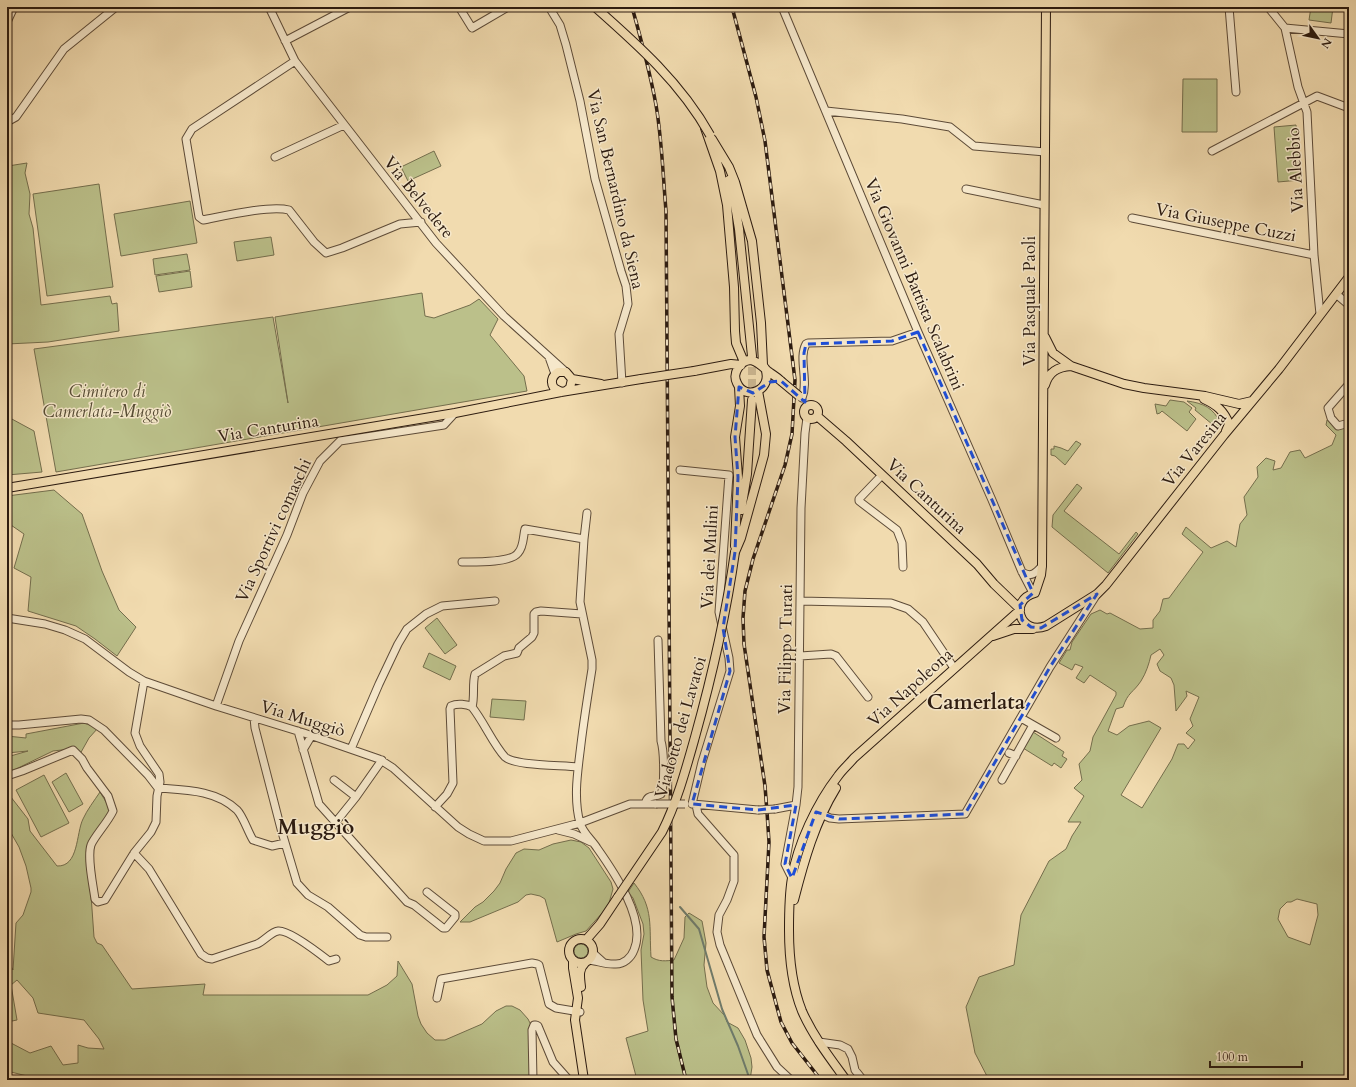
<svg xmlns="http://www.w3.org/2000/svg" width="1356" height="1087" font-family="Cardo,serif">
<rect width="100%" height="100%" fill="#f1dbaf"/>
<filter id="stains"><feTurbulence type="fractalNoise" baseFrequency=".005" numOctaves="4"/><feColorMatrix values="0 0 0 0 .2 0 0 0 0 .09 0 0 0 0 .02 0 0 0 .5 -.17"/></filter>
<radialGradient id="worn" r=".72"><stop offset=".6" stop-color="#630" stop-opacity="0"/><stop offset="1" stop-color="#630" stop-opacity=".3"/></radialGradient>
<path fill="#bbc08a" stroke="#746e4d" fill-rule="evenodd" d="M1311,7h22l-2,16 -22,-3z
M1183,79h34v53h-35z
M1296,125l4,55 -22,2 -4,-55z
M434,151l7,15 -33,15 -7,-14z
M27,163l-2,10 5,21 -1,20 4,14 8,77 69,-9 2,8 5,-1 2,28 -71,11 -41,2v-175l1,-3z
M99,184l14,103 -66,9 -14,-102z
M190,201l7,42 -76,13 -7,-42z
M271,237l3,18 -37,6 -3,-19z
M187,254l3,16 -35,5 -2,-16z
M190,271l2,16 -33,5 -3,-16z
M422,293l3,23 9,2 36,-13 9,-6 19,20 -8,16 34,41 3,15 -471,81 -22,-123 239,-32 15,86 -13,-86z
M7,369l3,49 24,13 8,41 -35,3z
M1170,400l14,2 8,6 -3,4 7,7 -9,12 -25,-20 -2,2 -3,1 -2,-10 11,2z
M1187,401c16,2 27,7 33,22l-2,6 -23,-19 1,-2z
M1330,417l9,7 10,2v654h-360l-14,-27 -9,-46 13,-30 35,-12 7,-50 28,-54 17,-12 6,-13 9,-14h-13l16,-26 -10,-8 8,-8 -3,-16 11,-13 3,-14 23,-42v-3l-26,-17 -6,8 -8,-5 7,-11 -8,-3 -3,6 -13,-7 8,-13h3l2,-8 19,-28 9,-4 7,4 3,-1 30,16 13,-1v-8l7,-9 3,-12 6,-1 34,-46 -21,-18 4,-7 25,21 16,-7 9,6 4,-23 7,-9 -3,-18 14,-20 -1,-10 9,-9 9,3 -2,9 8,-2 9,-16 10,-2 5,8 27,-13 4,-10 -10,-10 1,-5zM1160,649l4,6 -7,9 3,7 11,7 3,7 2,26 11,-15 -1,-5 13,6 -9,22 3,7 -7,7 9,7 -7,9 -4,-5h-6l-6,15 -30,49 -21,-13 40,-67 -12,-7 -20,5 -12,9 -9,-4 8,-22 7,-2c5,-15 10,-14 18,-26 5,-8 8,-17 10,-26zM1297,899l20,5 1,11 -8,30 -22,-8 -10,-18 2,-10 7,-7h4z
M1076,441l5,3 -16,21 -10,-9 -4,-1v-6h3v-3l7,2 7,3z
M1077,484l5,4 -18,23 55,43 17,-22 2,2 -30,39 -56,-46 1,-12z
M54,490l28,24 20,57 17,39 17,17 -19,29 -22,-17 -19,-13 -48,-15 3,-34 -17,-9 10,-34 -16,-11 -1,-27z
M437,618l20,27 -12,9 -20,-26z
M429,653l27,13 -6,14 -27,-13z
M492,699l34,2 -2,19 -34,-3z
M84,723l14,5 -9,10 -9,16 -10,-5 -17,2 -39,19 -7,9v-22l21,-6 -21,2v-17l19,2v-4z
M1033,732l31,20 -2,4 5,3 -6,9 -7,-5 -2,3 -29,-18z
M66,773l17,31 -14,8 -17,-30z
M44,775l25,48 -28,14 -25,-47z
M7,792l21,27 2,12 27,35c22,1 19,-33 26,-47 4,-9 11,-18 17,-27l9,15v6l-15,21 -3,61 3,42 3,6 5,2 30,44 73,-5 -2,11h165l19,-10 10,-9 1,-15 14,23 6,32 3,8 6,9 8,7h10l37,-16 14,-13 10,-5h6l8,4 8,9 5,10 -2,51h-469l-23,-1 -32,-8v-36l4,8 19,10 21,-7 12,19 15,-2v-18l10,3 16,1 -5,-10 -15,-19 -46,-7 -5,-15 -16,-18 -6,5 6,35 -10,2v-63l6,11 3,-47 7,-8 8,-23v-4l-5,-22 -7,-19 -12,-21z
M571,840l10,2 8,6 22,34 2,7 -4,14 -6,9 -17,19 -10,3 -19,8 -12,-43 -5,-3 -9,-2 -5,1 -8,7 -48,20h-10l15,-15 8,-5 11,-11 6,-8 6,-14 10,-16 8,-4 15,1 14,-6z
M634,883c20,25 15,43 17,74 8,5 15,4 23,3l10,-22 1,-21 4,-4 13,8 4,22 -2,22 3,22 6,16 12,13 2,6 11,6 7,12 6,18 1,9 -2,13h-113l-11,-42 22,-7 -5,-31 -2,-50 3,-16 -1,-10 -10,-26 -5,-6z
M574 951a7 7 0 1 1 14 0a7 7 0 1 1-14 0Z"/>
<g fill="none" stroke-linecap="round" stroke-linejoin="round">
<path stroke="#6f7b6b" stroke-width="2" d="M680,907l19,22 23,80 16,37 12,34"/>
<path stroke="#cab58f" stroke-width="8" stroke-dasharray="8 4" stroke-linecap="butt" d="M752,399v-43"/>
<defs>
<path id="minor" d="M269,7l26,54 141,182 68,73 62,56
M459,7l13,21 36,-21
M549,7l11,18 6,20 14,56 15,78 26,92 5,15 2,18 -9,30 3,49
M782,7l136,325 74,168 30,72 11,21
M1229,7l7,85
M1268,7l17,21 64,6
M7,22l7,-15
M1285,28l13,59 9,25 7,143 6,59
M285,41l65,-34
M295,61l-103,68 -6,10 13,78 4,3c21,-4 67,-15 86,-10l25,32 12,11 16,-5 58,-24 21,-2
M826,111l76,8 48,8 24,19 71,6
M7,122l9,-5 48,-68 52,-42
M1212,151l105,-55 32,12
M275,157l69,-32
M966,189l78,16
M1132,218l182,37
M1336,294l13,11
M549,357l6,17
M1349,384l-21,24 3,10 7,8 11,-3
M802,398c7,-17 -4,-40 4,-54l2,-1 84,-2 26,-9
M680,470l49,5 -10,137 10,46 1,13 -28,91 -10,42
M882,475l-23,24v2l38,29 5,13 1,24
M587,513l-3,26 -4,63 12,58v9c-4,25 -8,50 -11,75 -3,26 -8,53 -1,79 3,10 12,17 17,25 17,24 50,72 37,102 -3,8 -10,14 -18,14 -9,1 -18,-3 -27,-4
M462,562c13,0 49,1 56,-9 6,-6 5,-17 7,-24l59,10
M1022,572c9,6 14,1 20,-6
M800,601l91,2 17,6 15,13 31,46
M7,618l38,6 20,6 20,9 44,33 15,9 72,25 88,27 75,26 14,9 65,59 11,7 15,7h27l69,-18 50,-19h26
M800,656l31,-2 5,2 32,41
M216,706l23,-65 48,-106 16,-42 17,-32 20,-20 104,-16 11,-12
M472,707c3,-11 0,-23 3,-33l29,-18 13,-3 2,-5 13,-11 2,-4v-19l2,-2 5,-1 41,3
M254,718l1,10 26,101 16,54 11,12 20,12 32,28 6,2h21
M1021,718l35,20
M8,725h11l62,-6 8,1 15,10 44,45 10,13c28,2 58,2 79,22 6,6 11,22 16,30l19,6 13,-3
M298,731l21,73 88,98 7,3 29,23h3l9,-11v-3l-28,-22
M351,749l28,-65 19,-40 9,-15 19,-15 16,-8 53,-5
M303,750l9,-15
M1009,753l7,3
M7,776l15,-5 51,-21 9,9 5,9 21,28 5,15c-5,11 -19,26 -22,34 -4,12 2,40 4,54l3,3 7,-2 29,-47 17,-21 5,-10 1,-26 3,-14 -1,-8 -19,-28 -5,-13 9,-52
M334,780l22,17
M1002,780l31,-55
M645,804c3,-11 8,-6 16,-10 4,-10 3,-43 0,-53l-3,-101
M693,804l65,6
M696,805l2,9 36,41v26l-7,19 -8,15 -2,17 3,13 37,90 20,32 14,13
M435,807l12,-13 6,-11 -3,-74 1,-3c6,-3 16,-2 21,1 12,15 21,37 33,50 10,9 57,8 73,10
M775,809l21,-4
M823,815l7,3 9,1 126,-5 85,-147 47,-73
M335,823l21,-26 26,-37
M558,830l16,4 17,8
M134,853l15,16 52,85 6,4 5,1 45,-15c7,-3 14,-12 21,-13 10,-2 42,23 51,30l7,-2
M792,878l-7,-14 11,-59 2,-18 3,-279 4,-75 2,-15
M593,953l10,9
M437,998l4,-19 91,-16 5,1 2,1 10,39 7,4 24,4
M819,1042l21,3 8,4 4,8 3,13 8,10
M533,1080l-1,-50 2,-5h2l2,1 15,36 16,18"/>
<path id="major" d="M1046,7l-4,559 -1,9 -6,18c-27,7 -15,43 11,33l51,-32 9,-9 118,-150 55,-66 70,-92
M705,128l15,43 7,34 7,82 1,44 1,12 8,19
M712,139l17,28 6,15 17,59 9,82 2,42
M729,180l6,25 4,24 13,127
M1045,337l8,16 18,13 53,18 20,4 61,8 34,8 13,-3
M765,368c9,22 -20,34 -28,15 -3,-6 -2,-10 1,-15 11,-16 21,-4 31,4 4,3 8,5 12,9
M694,371l37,-7 10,1
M572,379l29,5
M1045,385c4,-13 12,-18 26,-19
M561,392l-7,-4c-4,-6 -2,-12 4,-16h8l6,7 -2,9 -4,3
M1204,399c13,6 20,12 25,25l-3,7
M804 412a7 7 0 1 1 14 0a7 7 0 1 1-14 0Z
M817,416l29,25 131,123 17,20 26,25
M7,488l448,-75 106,-21 80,-13
M741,510l6,-36 5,-74
M735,546l3,-69 -3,-40 5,-31 -1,-19
M735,552l6,-14 23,-83 2,-21 -8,-43
M993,636l21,-7h19
M794,900c10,-39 21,-78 42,-112
M569 951a12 12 0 1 1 24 0a12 12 0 1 1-24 0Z
M586,940l14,-16 18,-27
M573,961v7l5,30 -3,22 9,60
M581,987c-1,-10 -3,-17 4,-24
M846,1080c-16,-22 -33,-44 -44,-69 -10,-25 -13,-54 -13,-81 0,-17 0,-35 3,-52 5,-33 25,-75 46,-102 4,-6 11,-12 16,-18l166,-148"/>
</defs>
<use href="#minor" stroke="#5d4b38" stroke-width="9"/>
<use href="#major" stroke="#2c1b10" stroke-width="10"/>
<use href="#minor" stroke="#f6e8cb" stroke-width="7"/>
<use href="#major" stroke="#f1dbaf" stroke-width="8"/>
<defs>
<path id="rail" d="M632,7c9,32 18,65 24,98 6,35 7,71 10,106l6,786 4,42 10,41
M732,7l24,90 9,44 30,239 -3,54 -7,31 -32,94 -8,32 -2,27 1,26 21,142 2,26 2,30 -5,95 3,33 14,52 11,21 29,37"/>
</defs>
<use href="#rail" stroke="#2c1b10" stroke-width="3.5"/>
<use href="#rail" stroke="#f6e8cb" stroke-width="2" stroke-dasharray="6" stroke-linecap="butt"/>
<defs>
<path id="minor-bridge" d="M656,804h29
M758,810l17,-1"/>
<path id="major-bridge" d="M595,7c43,38 86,76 115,128
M641,379l53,-8
M781,381l18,15
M618,897l44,-65c15,-30 24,-63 33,-95 17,-61 31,-122 40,-185"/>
</defs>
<use href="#minor-bridge" stroke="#5d4b38" stroke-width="9" stroke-linecap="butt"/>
<use href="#major-bridge" stroke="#2c1b10" stroke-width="10" stroke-linecap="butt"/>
<use href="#minor-bridge" stroke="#f6e8cb" stroke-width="7"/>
<use href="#major-bridge" stroke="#f1dbaf" stroke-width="8"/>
</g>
<path fill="none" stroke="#1d4ed8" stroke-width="3" stroke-dasharray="8 5" stroke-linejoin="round" d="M918,332l115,261 -13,12 2,15 9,7 10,1 56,-34 -47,73 -85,147 -126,5 -23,-7 -24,66 -7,-14 11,-59 -38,5 -66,-6 38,-133 -7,-43 12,-76 3,-75 -3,-40 4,-50 14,6 17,-11 11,-1 24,21 -1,-49 2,-9 86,-3z"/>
<g text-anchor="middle" stroke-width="3" stroke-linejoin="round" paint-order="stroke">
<g font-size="17" fill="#2c1b10" stroke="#f6e8cb">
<text transform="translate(1295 170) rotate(-93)" y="6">Via Alebbio</text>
<text transform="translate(616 189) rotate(77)" y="6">Via San Bernardino da Siena</text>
<text transform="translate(419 197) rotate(51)" y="6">Via Belvedere</text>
<text transform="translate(1226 222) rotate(11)" y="6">Via Giuseppe Cuzzi</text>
<text transform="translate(915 284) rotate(67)" y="6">Via Giovanni Battista Scalabrini</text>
<text transform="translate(1029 301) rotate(-90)" y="6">Via Pasquale Paoli</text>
<text transform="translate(268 428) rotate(-9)" y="6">Via Canturina</text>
<text transform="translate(1194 449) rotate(-51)" y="6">Via Varesina</text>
<text transform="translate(927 496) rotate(43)" y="6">Via Canturina</text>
<text transform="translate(273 530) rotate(-65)" y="6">Via Sportivi comaschi</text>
<text transform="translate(709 557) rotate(-87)" y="6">Via dei Mulini</text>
<text transform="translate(785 649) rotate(-89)" y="6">Via Filippo Turati</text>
<text transform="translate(910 687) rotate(-42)" y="6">Via Napoleona</text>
<text transform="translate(303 718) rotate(17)" y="6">Via Muggiò</text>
<text transform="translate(680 727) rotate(-74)" y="6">Viadotto dei Lavatoi</text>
</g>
<g font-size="17" font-style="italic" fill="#574d35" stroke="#f6e8cb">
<text x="107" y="397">Cimitero di<tspan x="107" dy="20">Camerlata-Muggiò</tspan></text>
</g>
<g font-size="21" font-weight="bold" fill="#2c1b10" stroke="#f6e8cb">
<text x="976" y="709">Camerlata</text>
<text x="316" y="834">Muggiò</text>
</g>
</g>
<rect width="1356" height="1087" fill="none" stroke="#f1dbaf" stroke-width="24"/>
<rect x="8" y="8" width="1340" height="1071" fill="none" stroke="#2c1b10" stroke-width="2"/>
<rect x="12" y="12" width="1332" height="1063" fill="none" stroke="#2c1b10"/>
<g transform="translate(1318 38) rotate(123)" stroke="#f6e8cb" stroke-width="3" paint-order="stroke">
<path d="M0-3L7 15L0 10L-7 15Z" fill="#2c1b10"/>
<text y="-6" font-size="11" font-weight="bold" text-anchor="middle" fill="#2c1b10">N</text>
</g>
<path d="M1210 1061v6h92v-6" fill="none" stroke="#2c1b10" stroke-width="2"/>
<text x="1216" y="1061" font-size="12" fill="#2c1b10" stroke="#f6e8cb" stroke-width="3" paint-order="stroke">100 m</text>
<rect width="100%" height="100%" filter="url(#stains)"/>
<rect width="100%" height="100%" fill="url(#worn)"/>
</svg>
